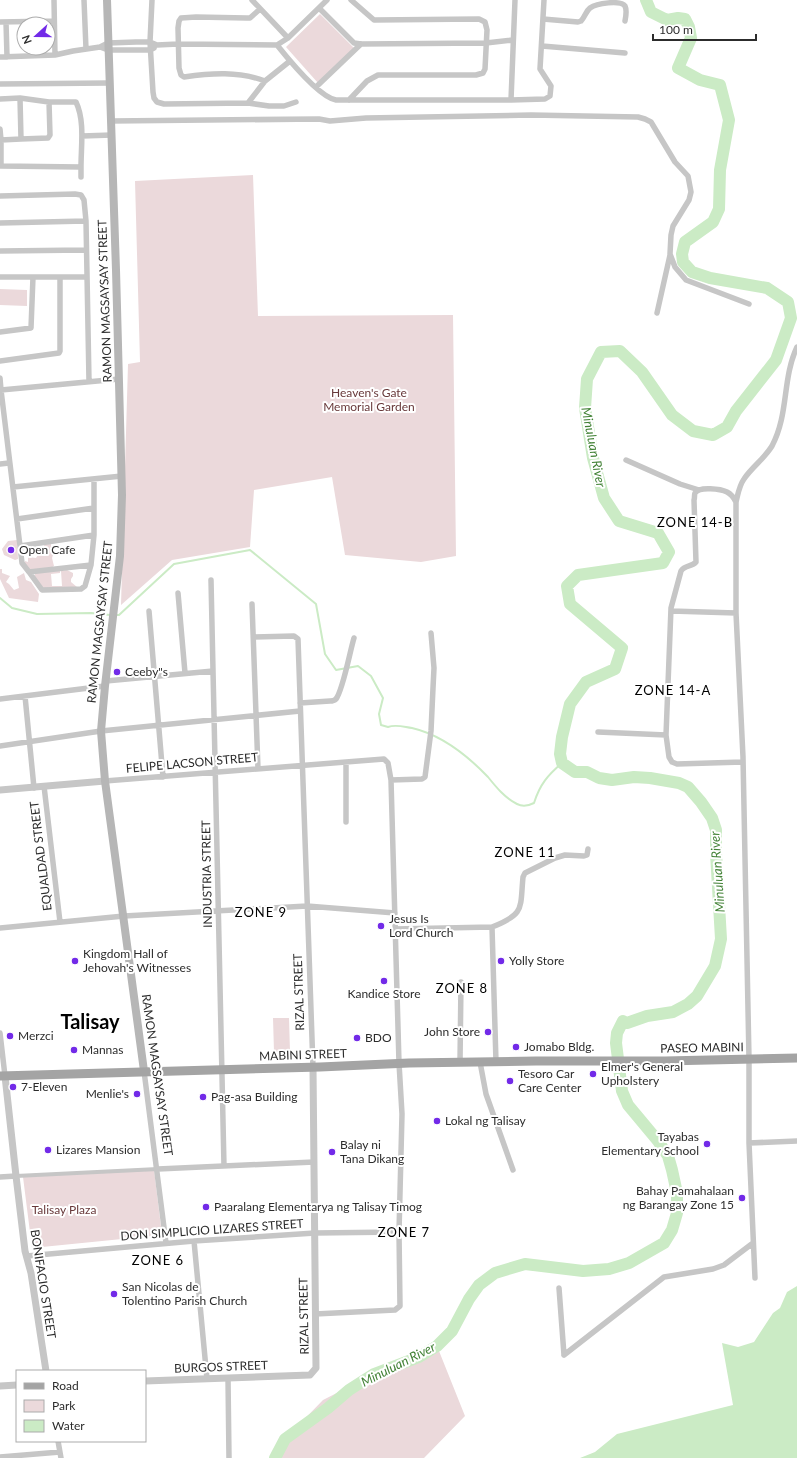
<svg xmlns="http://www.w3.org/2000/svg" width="797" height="1458" font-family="Lato,sans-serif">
<rect width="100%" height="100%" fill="#fff"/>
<path fill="#ebd9db" d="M320,14l35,35 -37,34 -32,-36z
M253,175l5,141 195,-1 3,241 -35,6 -76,-7 -13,-78 -78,13 -4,57 -78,13 -51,45 7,-241 12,-2 -5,-181z
M0,289l27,1v16l-27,-1z
M17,540l1,19 -3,1 -11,-5 -2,-6 6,-8z
M44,544h7v7l2,4 -1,3 2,8 -3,2 -21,3 -6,-6 1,-4 3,1v-5l8,1 2,-3 7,-2z
M0,569h2v4l8,3 -4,6 3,2 5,6 5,-2 -2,-11 7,-4 2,7 5,2 8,12 -1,8 -29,-4 -9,-19z
M60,570v3l-9,1 1,12h10l-1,-15 6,-1 6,3v3l-2,3v3l6,5 -35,2 -7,-12v-4z
M273,1018h16l1,34h-16z
M154,1170l8,65 -130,13 -9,-71z
M437,1346l28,70 -41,42h-149l10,-19 38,-39 51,-26z"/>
<path fill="#cbebc5" d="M797,1286v172h-217l15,-6 22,-18 116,-29 -11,-62 16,4 16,-5 19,-29 7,-5 7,-16z"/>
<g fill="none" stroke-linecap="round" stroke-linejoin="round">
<path stroke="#cbebc5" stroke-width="2" d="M0,598l12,10 25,6 54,-1 19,2
M115,615h4l55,-51 76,-14 66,54 9,50 11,16 22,-4 13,10 12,22 -4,16 2,11 7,2c8,-3 16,0 24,1 30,7 55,27 76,49 8,10 17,21 29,27 6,3 11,2 17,-1 6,-19 14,-28 28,-40"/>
<path stroke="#cbebc5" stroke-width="12" d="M275,1458l10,-19 43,-31 21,-18 25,-16 45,-17 18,-11 15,-15 17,-32 10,-14 16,-12 30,-9 58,7 26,-2 20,-6 35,-20 8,-13 5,-17v-20l-5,-23 -4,-14 -10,-15 -30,-36 -6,-14 -6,-48 1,-10 6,-12 4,2 20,-7 26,-4 15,-8 9,-8 18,-30 6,-27 -5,-86v-23l-4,-12 -11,-16 -13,-15 -9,-4 -29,-5 -16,-1 -22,3 -13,-2 -12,-6h-12l-13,-9 -2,-9 2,-17 8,-33 16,-22 29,-13 7,-21 -52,-44 -3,-18 11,-11 85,-12 6,-11 -11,-19 -39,-12 -15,-23 -11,-40 -8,-50 2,-29 14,-27 19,-1 22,21 30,43 21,16 20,4 14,-8 9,-16 40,-51 15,-42 -3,-16 -21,-14 -57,-10 -18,-6 -9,-10 -1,-8 3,-12 28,-20 6,-13 1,-39 9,-50 -9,-35 -20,-5 -22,-12 13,-30 -2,-11 -4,-8 -7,-1 -11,2 -16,-8 -5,-12"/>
<path stroke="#c6c6c6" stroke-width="4" d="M16,1176l142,-7"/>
<path stroke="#c6c6c6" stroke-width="5.5" d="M54,0l1,55
M84,0l2,49
M152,0l-2,42 3,50 1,6 3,4 7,2 84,-1 21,3h15l12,-4
M252,0l36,38
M319,8l35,35 7,1 125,-1 27,-3
M260,9l-10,9h-3l-51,-1 -15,1 -2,3 -1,7 1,40 2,7 3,2c27,-4 55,-6 81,4
M543,19l35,3 3,-1c4,-4 5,-10 9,-13 7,-5 30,-8 35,-2 2,4 1,10 0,15
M0,22l54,-1
M6,22l1,35
M277,45c12,15 42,52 59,55h175l34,-1 5,-3 1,-10 -11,-17 4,-69
M542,46l83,7
M100,47l8,-4 28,-1h14l7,3 21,-1 99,1 11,-7 39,-38
M0,57l55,-2 18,-4 27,-4 8,3h42l4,-2
M0,84l109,-1
M316,87l45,-43
M20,98l1,41 27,-1 2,-3 -1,-33
M0,99l20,-1 29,4h27c9,19 5,44 5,65l-81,-1
M349,100l18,-19 11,-6h98l7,-2 2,-4 2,-39 -2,-8 -6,-3 -105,1 -23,-20
M511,100l4,-100
M248,103l17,-22 25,-20
M111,121l208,-2 11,2 36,-3 165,-3 107,2 7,2 6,3 24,40 13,14 3,16 -2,8 -16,26 -2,9 -1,19 5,13 11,13 63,24
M0,129l1,11
M82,136l30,-1
M1,166v-26l20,-1
M81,177v-10
M0,196l75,-2 6,1 3,5 2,21 3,160
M0,223l86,-2
M0,251l86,-1
M0,277h87
M657,313l13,-58
M0,332l31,-4 2,-51
M0,361l59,-8 1,-2v-74
M0,378l1,12
M626,460l54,24 19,6
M0,464l9,-1
M94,480v28
M13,487l109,-11
M736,502c-2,-4 -5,-8 -9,-10 -6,-3 -28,-6 -32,1 -1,2 0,4 -1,7l2,62c-4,5 -11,3 -15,9l-10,37 -5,127 3,22 3,5 5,2 66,-2
M17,519l77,-11v27l-74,11c-6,-52 -13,-104 -19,-156l118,-11
M20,546l2,17 7,9 62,-7 3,-30
M29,572l13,18 39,-1 4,-3 6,-21
M211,580l13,586
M178,593l7,80
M252,604l6,165
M149,611l14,166
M671,611l65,2
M254,637l40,-1 4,3 15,428
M106,681l107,-10
M25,696l9,92
M0,699l105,-13
M300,703l30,-2c3,0 4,0 6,-2 7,-9 14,-48 18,-61
M598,732l68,3
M0,746l101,-15 199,-20
M391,780l31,-1 3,-2 6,-46 2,-43 1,-20 -3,-35
M105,781l279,-22 4,4 3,17 8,283 3,51 -3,118 1,74 -5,4 -80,4
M44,786l16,136
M346,822v-60
M492,927c33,-13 28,-18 31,-50l2,-4 30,-15 10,-3 19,1 3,-1 1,-6
M0,928l124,-12 183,-10 88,7
M395,929l97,-2 4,135
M0,1033l5,43
M460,1062l1,-80
M480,1062l6,32 27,76
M144,1071l22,172
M749,1143l48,-2
M158,1169l156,-7
M0,1177l16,-1
M194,1241l13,138
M27,1256l167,-15 121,-8 84,-1
M755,1278l-6,-135v-84l-6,-302 -7,-144v-111c2,-8 3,-16 8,-23 8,-12 20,-20 28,-33 17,-32 10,-67 25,-99
M559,1288l5,67
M564,1355l100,-78 49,-8 11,-4 29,-22
M228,1378l1,80
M58,1441l3,17
M0,1457l60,-5"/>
<path stroke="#c6c6c6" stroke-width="7" d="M0,790l105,-9
M5,1076l11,100 9,75 6,22 15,98
M145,1381l165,-6 6,-7 -3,-301
M0,1386l17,-1"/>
<path stroke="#b6b6b6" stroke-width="8" d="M107,0l9,270 6,225 -2,61 -15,130 -4,45 4,50 39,290"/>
<path stroke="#a4a4a4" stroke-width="9" d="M0,1076l320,-9 89,-4 127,-2h129l132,-3"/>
</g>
<g fill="#722ae8" stroke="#fff" stroke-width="1.5">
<circle cx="11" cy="550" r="4"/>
<circle cx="117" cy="672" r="4"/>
<circle cx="381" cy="926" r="4"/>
<circle cx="75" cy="961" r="4"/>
<circle cx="501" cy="961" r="4"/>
<circle cx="384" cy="981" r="4"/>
<circle cx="488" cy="1032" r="4"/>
<circle cx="10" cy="1036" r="4"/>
<circle cx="357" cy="1038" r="4"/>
<circle cx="516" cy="1047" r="4"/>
<circle cx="74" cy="1050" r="4"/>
<circle cx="593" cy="1074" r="4"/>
<circle cx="510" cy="1081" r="4"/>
<circle cx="13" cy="1087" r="4"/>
<circle cx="137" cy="1094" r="4"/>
<circle cx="203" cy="1097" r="4"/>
<circle cx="437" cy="1121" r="4"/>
<circle cx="707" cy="1144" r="4"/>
<circle cx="48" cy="1150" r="4"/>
<circle cx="332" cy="1152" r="4"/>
<circle cx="742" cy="1198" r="4"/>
<circle cx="206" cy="1207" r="4"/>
<circle cx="114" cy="1294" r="4"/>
</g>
<g text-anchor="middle" stroke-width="4" stroke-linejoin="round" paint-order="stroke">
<g font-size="12" fill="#2c2c2c" stroke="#fff">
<text transform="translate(105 301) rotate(-92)" y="4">RAMON MAGSAYSAY STREET</text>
<text transform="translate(100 622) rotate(-84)" y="4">RAMON MAGSAYSAY STREET</text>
<text transform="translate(192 763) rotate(-5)" y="4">FELIPE LACSON STREET</text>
<text transform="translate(41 856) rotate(-97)" y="4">EQUALDAD STREET</text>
<text transform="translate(207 874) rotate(-91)" y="4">INDUSTRIA STREET</text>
<text transform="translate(299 992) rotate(-92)" y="4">RIZAL STREET</text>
<text transform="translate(702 1048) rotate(-1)" y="4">PASEO MABINI</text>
<text transform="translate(303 1055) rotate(-2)" y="4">MABINI STREET</text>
<text transform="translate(157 1075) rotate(82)" y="4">RAMON MAGSAYSAY STREET</text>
<text transform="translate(212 1230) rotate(-4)" y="4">DON SIMPLICIO LIZARES STREET</text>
<text transform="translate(43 1284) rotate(81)" y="4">BONIFACIO STREET</text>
<text transform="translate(304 1316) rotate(-91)" y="4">RIZAL STREET</text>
<text transform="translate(221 1367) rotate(-2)" y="4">BURGOS STREET</text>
</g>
<g font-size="12" fill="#68393a" stroke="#fff">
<text x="369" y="397">Heaven's Gate<tspan x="369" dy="14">Memorial Garden</tspan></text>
<text x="64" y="1214">Talisay Plaza</text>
</g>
<g font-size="12" fill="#2c2c2c" stroke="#fff" text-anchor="start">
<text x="19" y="554">Open Cafe</text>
<text x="125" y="676">Ceeby"s</text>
<text x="389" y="923">Jesus Is<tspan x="389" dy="14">Lord Church</tspan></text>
<text x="83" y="958">Kingdom Hall of<tspan x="83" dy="14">Jehovah's Witnesses</tspan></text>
<text x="509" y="965">Yolly Store</text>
<text x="384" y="998" text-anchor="middle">Kandice Store</text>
<text x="480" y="1036" text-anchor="end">John Store</text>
<text x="18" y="1040">Merzci</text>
<text x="365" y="1042">BDO</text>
<text x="524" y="1051">Jomabo Bldg.</text>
<text x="82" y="1054">Mannas</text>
<text x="601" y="1071">Elmer's General<tspan x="601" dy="14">Upholstery</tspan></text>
<text x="518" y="1078">Tesoro Car<tspan x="518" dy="14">Care Center</tspan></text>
<text x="21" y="1091">7-Eleven</text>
<text x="129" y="1098" text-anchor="end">Menlie's</text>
<text x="211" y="1101">Pag-asa Building</text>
<text x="445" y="1125">Lokal ng Talisay</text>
<text x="699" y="1141" text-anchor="end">Tayabas<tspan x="699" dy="14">Elementary School</tspan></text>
<text x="340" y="1149">Balay ni<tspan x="340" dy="14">Tana Dikang</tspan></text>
<text x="56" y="1154">Lizares Mansion</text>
<text x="734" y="1195" text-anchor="end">Bahay Pamahalaan<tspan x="734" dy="14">ng Barangay Zone 15</tspan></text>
<text x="214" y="1211">Paaralang Elementarya ng Talisay Timog</text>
<text x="122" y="1291">San Nicolas de<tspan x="122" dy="14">Tolentino Parish Church</tspan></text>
</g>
<g font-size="13" font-style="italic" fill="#428236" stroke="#fff">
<text transform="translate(594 447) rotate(79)" y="5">Minuluan River</text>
<text transform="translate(717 872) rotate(-94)" y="5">Minuluan River</text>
<text transform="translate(398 1364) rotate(-27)" y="5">Minuluan River</text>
</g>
<g font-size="13" letter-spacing="1" fill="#000" stroke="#fff">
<text x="695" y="527">ZONE 14-B</text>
<text x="673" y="695">ZONE 14-A</text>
<text x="525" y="857">ZONE 11</text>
<text x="261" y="917">ZONE 9</text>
<text x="462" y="993">ZONE 8</text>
<text x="404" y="1237">ZONE 7</text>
<text x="158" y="1265">ZONE 6</text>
</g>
<g font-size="20" font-weight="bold" fill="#000" stroke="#fff">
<text x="90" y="1029">Talisay</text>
</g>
</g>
<rect x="16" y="1370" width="130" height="72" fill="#ffffff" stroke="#ababab"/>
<rect x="24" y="1383" width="20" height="6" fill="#a4a4a4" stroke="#ababab"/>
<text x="52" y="1390" font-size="12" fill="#2c2c2c">Road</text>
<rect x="24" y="1400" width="20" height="12" fill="#ebd9db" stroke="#ababab"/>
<text x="52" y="1410" font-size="12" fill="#2c2c2c">Park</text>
<rect x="24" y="1420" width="20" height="12" fill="#cbebc5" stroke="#ababab"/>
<text x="52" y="1430" font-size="12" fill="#2c2c2c">Water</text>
<g transform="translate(36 36) rotate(249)"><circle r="19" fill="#ffffff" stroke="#ababab"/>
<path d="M0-3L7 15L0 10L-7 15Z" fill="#722ae8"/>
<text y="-6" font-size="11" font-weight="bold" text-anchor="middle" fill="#2c2c2c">N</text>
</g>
<path d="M653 34v6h103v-6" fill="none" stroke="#2c2c2c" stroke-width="2"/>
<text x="659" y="34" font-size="12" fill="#2c2c2c" stroke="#ffffff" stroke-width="3" paint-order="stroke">100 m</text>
</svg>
